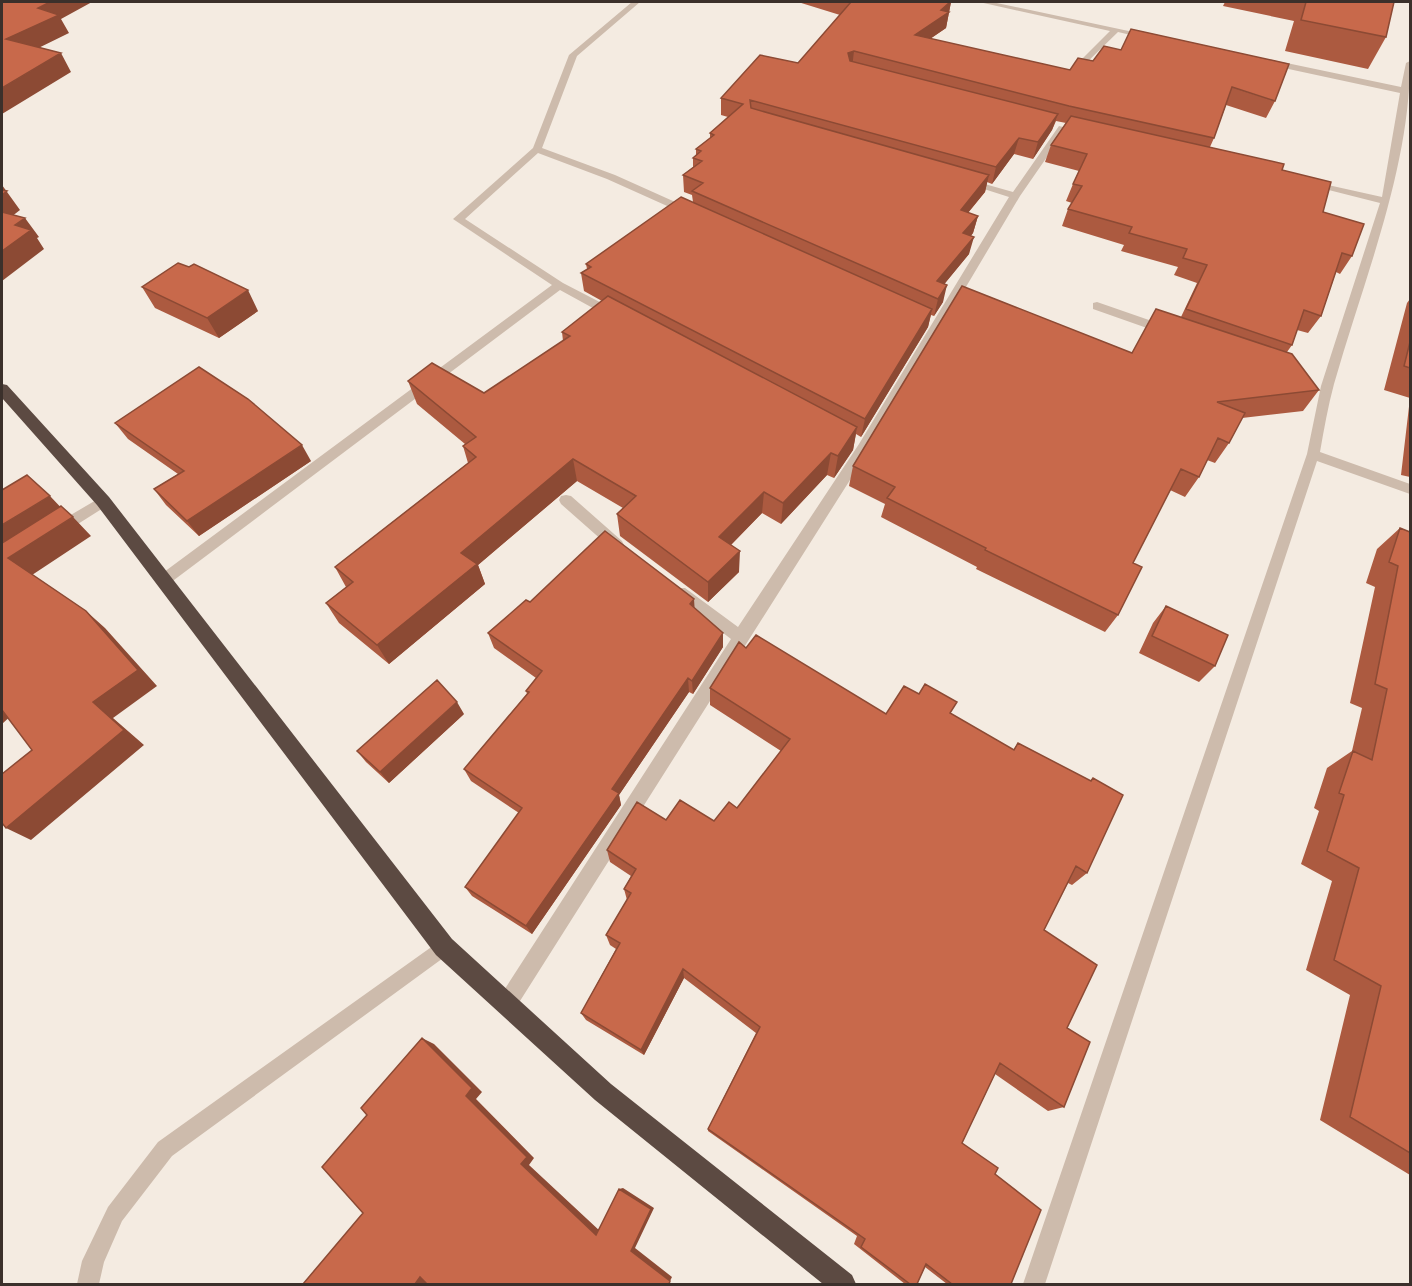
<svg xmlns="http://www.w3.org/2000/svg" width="1412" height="1286" font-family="'IBM Plex Sans',sans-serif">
<rect width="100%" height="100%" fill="#f4ebe1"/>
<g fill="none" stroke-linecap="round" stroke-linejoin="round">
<path fill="#cdbbac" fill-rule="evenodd" d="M632,2h8l-63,54 -35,92 73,27 78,35v4h-8l-78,-35 -69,-26 -73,66 98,64 56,29v6h-8l-51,-28 -390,293h-10l-2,-4 2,-4 392,-290 -99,-66 80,-71 36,-93z
M979,2h13l160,34 -4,3 -30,-7 -39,38 -4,-3 1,-2 34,-34z
M1268,59l133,28 5,-24 4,-2c0,109 -46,217 -76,323 -6,22 -10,45 -14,68l90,32v10l-93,-33 -272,823h-22l284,-830 14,-68 59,-183 -75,-19 5,-3 72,16 18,-104 -135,-29v-4z
M1059,126l8,2 -47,68 -151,254 -356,562 -7,2 -7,-2 -2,-7 2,-7 232,-359 -56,-43 -2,-4 2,-4h10l53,39 121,-183 150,-247 -47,-15 5,-3 46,13z
M1097,302l75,26 2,3 -6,4 -4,-1 -71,-25v-6z
M566,495l5,1 51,45 2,4 -2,4h-10l-51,-45 -2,-4 2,-4z
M103,496l5,1 2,4 -2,4 -46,29h-10l-2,-4 2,-4z
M444,938l6,3 3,6 -3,6 -278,203 -50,65 -18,41 -5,22h-22l5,-23 26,-54 50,-65z"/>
<path fill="#5c4a42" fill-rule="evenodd" d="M2,384l5,1 102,112 343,442 159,145 241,191 4,9h-33l-228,-184 -159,-145 -339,-450 -95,-107z"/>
</g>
<path fill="#ac5a40" d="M798,2h153l-5,26 -16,11 140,31 23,-9 11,-15 171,55 -9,17 -40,-13 -12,33 -4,9 72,23 41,42 29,44 -12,18 -4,-2 -15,44 -13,17 -11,-3 -5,15 -5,7 32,38 -16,21 -61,7 -13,25 -14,20 -8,-3 -8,17 -14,20 -15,-7 -37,73 -15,52 -13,17 -129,-63 1,-2 -96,-50 4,-13 -36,-18 4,-20 279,-113 49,-36 16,-34 -23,-8 4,-8 -57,-16 3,-6 -62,-19 6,-17 4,-6 -6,-2 7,-17 6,-13 -34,-9 6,-17 15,-22 -10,-2 -4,9 -19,29 -19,-5 -22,30 -5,-2 -2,10 -17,21 10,3 -5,17 -2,3 -2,18 -25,30 -1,18 -9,14 -3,-1 -3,12 -67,110 -5,-3 -3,16 -19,28 -7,-3 -46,49 -19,-11 -31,32 8,27 -31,30 -88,-66 -3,-22 6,-6 -46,-27 -99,84 7,19 -96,80 -50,-41 -13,-20 20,-16 -11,-20 133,-104 -5,-17 2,-2 -48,-40 -9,-23 76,12 79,-52 -1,-9 40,-31 -18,-10 -3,-18 6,-4 -1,-5 107,-62 -1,-7 -8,-3 -1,-17 10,-8v-9l3,-2v-7l14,-11v-5l18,-16 -7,-2v-17l77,-35 42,-48z
M1225,2h169l-8,35 -18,32 -83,-18 9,-30 -71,-15z
M142,287l116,24 -39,27 -64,-30z
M1410,299v178l-9,-2 9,-77 -26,-8 23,-87z
M115,423l196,38 -112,75 -33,-31 -12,-16 24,-15 -50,-35z
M1400,528l10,4v643l-90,-55 30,-125 -44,-25 26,-89 -31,-17 18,-53 -5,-3 13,-40 25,-17 10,-43 -12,-5 25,-116 -9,-4 11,-34z
M530,602l165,6 28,39 -30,47 -4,-2 -70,103 2,10 -89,129 -60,-38 -7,-9 54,-74 -48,-32 -7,-12 63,-75 -1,-3 10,-13 -42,-30 -6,-15z
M1166,606l49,60 -16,16 -60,-29 14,-30z
M746,648l140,66h65l62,36 5,-7 72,38 3,-3 -6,95 -15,12 -4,-2 -24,47 23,98 -3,79 -16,4 -53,-37 -33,69 33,31 16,110h-64l-22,-17 -8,17h-12l-51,-40 3,-8 -149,-105v-2l48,-96 -72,-55 -40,77 -58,-35 -5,-7 35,-64 -6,-4 -4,-10 21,-35 -3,-11 7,-13 -21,-14 -3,-12 59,-30 48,1 23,-13 44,-57 -71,-46v-17z
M464,714l-75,69 -23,-21 -9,-11z"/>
<path fill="#8c4a34" d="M50,2h42l-31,17 8,14 -51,25 -12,-19 32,-31z
M950,2h1l-5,26 -34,23 3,-16z
M854,51l-2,17 -4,-15z
M61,53l10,19 -69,42v-26z
M1058,114l-6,16 -19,29 5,-17z
M1019,138l-5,16 -22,30 4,-17z
M989,175l-4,17 -29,35 5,-17z
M2,185l18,25 -18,14z
M978,216l-5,17 -15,17 5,-17z
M25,218l14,19 -2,1 7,11 -42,32v-30l13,-26z
M974,237l-5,17 -36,44 4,-17z
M947,285l-4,17 -9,14 4,-17z
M248,290l10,21 -39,27 -12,-20z
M932,309l-4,18 -67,110 4,-18z
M857,427l-4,23 -19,28 4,-22z
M302,445l9,16 -112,75 -12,-15z
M831,453l-4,22 -46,49 2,-21z
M573,459l4,22 -99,84 7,19 -96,80 -12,-19 84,-92z
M764,492l-2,21 -44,45 1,-21z
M50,496l18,19 -66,42v-32z
M73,517l18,19 -62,41 -21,-19z
M740,551l-1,21 -31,30v-20z
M694,599l1,15 -5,-10z
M86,611l19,17 52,58 -44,32 31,27 -113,95 -25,-12 87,-126z
M723,633v14l-30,47 -1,-13z
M688,678l1,14 -70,103 2,10 -89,129 -6,-8 86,-137z
M457,702l7,12 -75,69 -9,-11z
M2,703l13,9 -13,12z
M683,969l1,9 -40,77 -3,-5z
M422,1038l12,6 48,48 -6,7 58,59 -5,7 72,67 -5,3 -75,-71 -55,-68z
M623,1188l31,20 -19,40 37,29 -2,4 -39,-30 -12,-62z
M434,1273l-9,11h-10l5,-7z"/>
<path fill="#c8694b" stroke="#8c4a34" stroke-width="1.5" d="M2,2h48l-12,6 21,7 -53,24 55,14 -59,35z
M851,2h99l-9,8 8,2 -34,23 155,35 8,-12 15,3 11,-15 17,4 10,-21 158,35 -14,37 -43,-14 -18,51 -145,-32 -215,-55 -6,2 2,8 208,53 -20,28 -19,-4 -23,29 -246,-67 1,8 238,67 -28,35 17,6 -15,17 11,4 -37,44 10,4 -9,14 -246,-108 11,-8 -20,-8 19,-14 -9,-3 8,-7 -5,-2 18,-14 -4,-2 33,-29 -22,-6 39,-43 38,8z
M1306,2h88l-8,35 -85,-17z
M1071,116l213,48 -2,6 49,12 -8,30 41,12 -12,32 -10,-3 -21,63 -17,-6 -12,35 -106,-36 21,-44 -24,-7 4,-9 -58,-16 3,-6 -64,-18 14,-23 -9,-2 14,-30 -36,-9z
M2,190l5,1 -5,4z
M681,197l251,112 -67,110 -284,-146 10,-6 -5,-3z
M2,212l23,6 -10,7 16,5 -29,21z
M178,263l11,4 5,-3 54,26 -41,28 -65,-31z
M962,286l170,67 24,-44 136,45 27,36 -102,12 28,11 -16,30 -11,-5 -19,39 -18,-8 -48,94 9,4 -24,48 -133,-65 1,-2 -99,-50 8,-11 -42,-21z
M608,296l249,131 -19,29 -7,-3 -48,50 -19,-11 -45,45 21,14 -32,31 -91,-68 19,-18 -63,-37 -112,94 16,11 -100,81 -51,-42 27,-21 -18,-15 141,-110 -13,-11 13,-9 -68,-56 24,-18 52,30 86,-57 -8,-4z
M1410,342v26l-6,-2z
M199,367l49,32 54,46 -115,76 -33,-32 30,-18 -69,-48z
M27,475l23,21 -48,29v-35z
M61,506l12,11 -65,41 78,53 52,59 -45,32 31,28 -118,98 -4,-5v-49l30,-24 -30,-40v-167z
M1400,528l10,4v621l-60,-36 31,-131 -47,-26 25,-92 -32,-17 17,-56 -5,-2 14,-42 19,9 15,-71 -12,-5 23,-118 -9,-4z
M605,531l89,68 -4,5 33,29 -31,48 -4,-3 -76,111 7,4 -93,133 -61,-39 57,-79 -58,-39 65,-77 -3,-1 16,-20 -54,-38 38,-33 4,2z
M1166,606l62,29 -13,31 -63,-30z
M756,635l130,79 18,-28 15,8 6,-10 32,18 -7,11 64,37 4,-7 73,38 2,-3 30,17 -36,78 -11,-7 -32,64 53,35 -30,63 23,14 -26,65 -64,-44 -38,80 36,25 -3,6 46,36 -30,74h-59l-26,-20 -9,20h-7l-49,-37 4,-8 -157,-110 52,-102 -77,-58 -42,81 -60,-37 39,-70 -14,-8 25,-42 -7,-4 12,-20 -29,-19 30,-48 29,18 14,-20 34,21 15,-19 8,6 53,-69 -80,-51 29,-46 7,6z
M437,680l20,22 -77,70 -23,-21z
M422,1038l50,50 -6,8 61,61 -6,7 75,71 23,-46 32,20 -20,42 39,30 -1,3h-242l-7,-7 -5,7h-112l60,-71 -41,-46 45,-52 -6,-7z"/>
<rect width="1412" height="1286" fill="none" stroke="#3b302b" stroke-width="6"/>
</svg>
